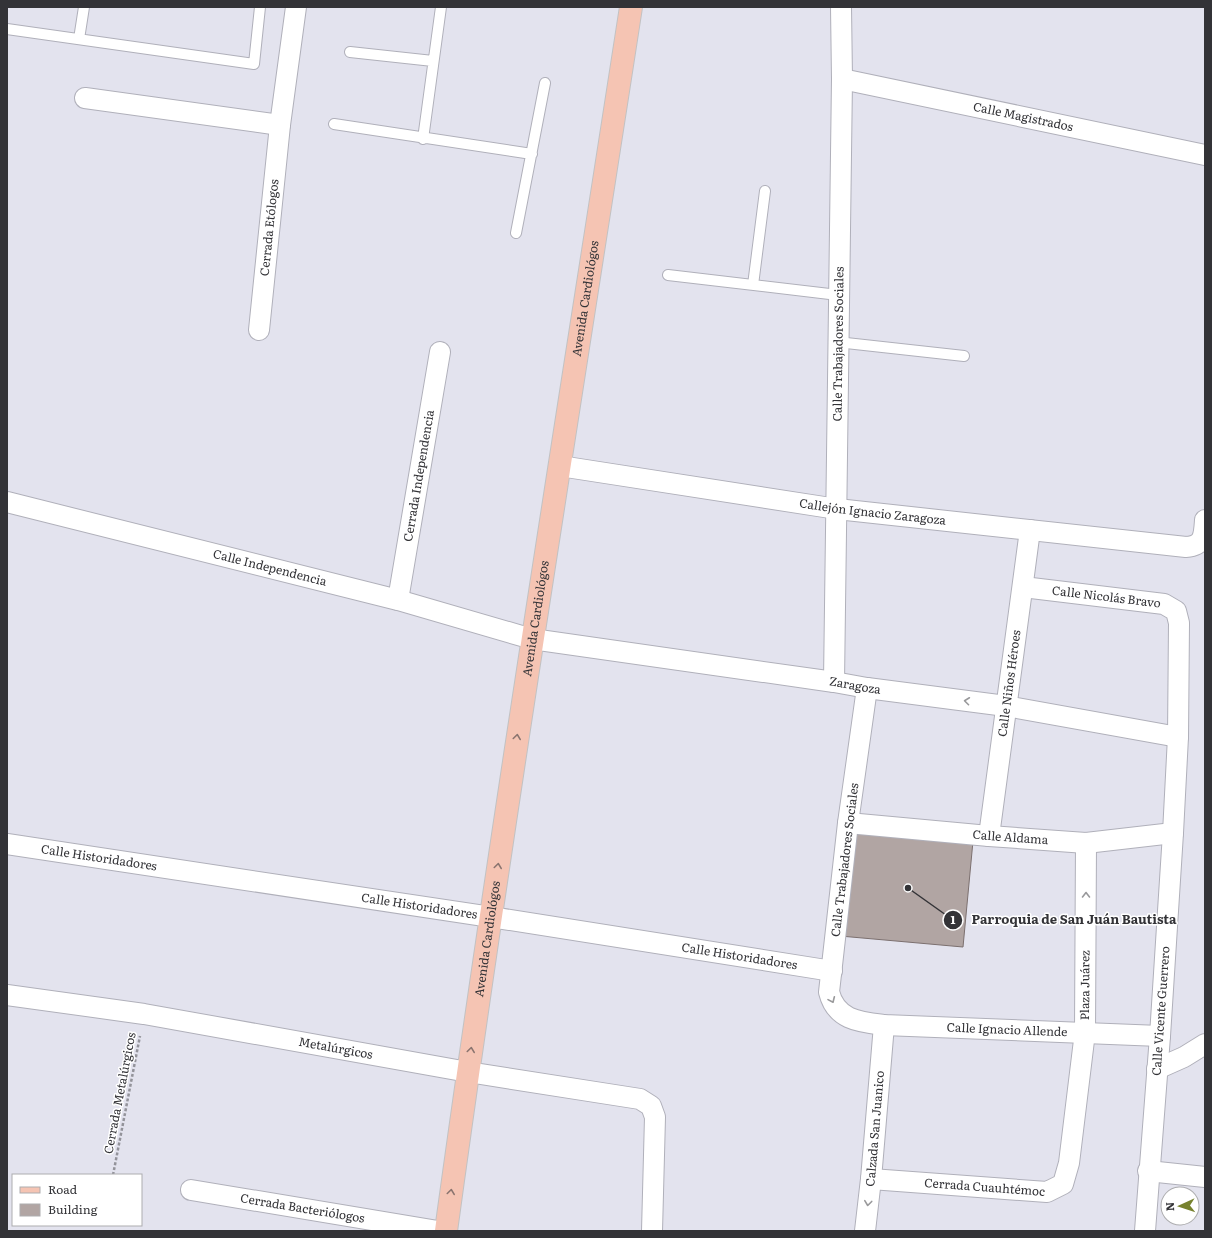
<svg xmlns="http://www.w3.org/2000/svg" width="1212" height="1238" font-family="Literata,serif">
<rect width="100%" height="100%" fill="#e3e3ee"/>
<path fill="#b1a5a3" stroke="#7c706f" d="M854,831l119,10 -10,106 -123,-11z"/>
<g fill="none" stroke-linecap="round" stroke-linejoin="round">
<defs>
<path id="lane" d="M7,29l247,35 6,-57
M79,39l5,-32
M350,52l83,9
M334,124l198,30
M423,139l18,-132
M516,233l29,-150
M668,275l170,20
M753,285l12,-94
M837,342l127,14"/>
<g id="street">
<path id="s1" d="M842,79l363,76"/>
<path d="M85,98l195,27"/>
<path id="s2" d="M259,330l21,-205 16,-118"/>
<path id="s3" d="M560,466l277,43 349,38c18,-1 18,-12 19,-27"/>
<path id="s4" d="M7,502l391,98 134,39 302,43 33,6 139,18 172,31"/>
<path id="s5" d="M1023,587l141,17 12,7 3,12 -1,114 -5,96 -13,203 -15,195"/>
<path id="s6" d="M398,600l42,-248"/>
<path id="s7" d="M834,682l8,-603 -1,-72"/>
<path id="s8" d="M867,688l-19,135 -19,169c7,28 30,30 55,33l276,11"/>
<path id="s9" d="M848,823l141,13 97,7 87,-10"/>
<path id="s10" d="M989,836l41,-306"/>
<path id="s11" d="M7,844l484,73 341,54"/>
<path id="s12" d="M7,995l137,19 324,58 172,27 11,7 4,11 -3,114"/>
<path d="M1157,1069l27,-12 21,-13"/>
<path d="M1148,1171l57,6"/>
<path id="s13" d="M871,1179l176,13 16,-8 6,-21 16,-131 1,-189"/>
<path id="s14" d="M191,1190l247,41"/>
<path id="s15" d="M865,1231l6,-52 13,-154"/>
</g>
<g id="primary">
<path id="s16" d="M446,1231c56,-409 122,-816 185,-1224"/>
</g>
</defs>
<use href="#lane" stroke="#b0b0ba" stroke-width="12"/>
<use href="#street" stroke="#b0b0ba" stroke-width="22"/>
<use href="#primary" stroke="#c2c2c3" stroke-width="24"/>
<path stroke="#93939a" stroke-width="2.5" stroke-dasharray="3 2" stroke-linecap="butt" d="M113,1175l27,-139"/>
<use href="#lane" stroke="#fff" stroke-width="10"/>
<use href="#street" stroke="#fff" stroke-width="20"/>
<use href="#primary" stroke="#f5c4b3" stroke-width="22"/>
</g>
<defs><path id="oneway-chevron" d="M-2-3.5L2.5 0L-2 3.5" fill="none" stroke-width="1.6" stroke-linecap="round" stroke-linejoin="round"/></defs>
<g stroke="#99999b">
<use href="#oneway-chevron" transform="translate(967 701) rotate(-173)"/>
<use href="#oneway-chevron" transform="translate(1086 895) rotate(-90)"/>
<use href="#oneway-chevron" transform="translate(832 1000) rotate(66)"/>
<use href="#oneway-chevron" transform="translate(868 1203) rotate(97)"/>
</g>
<g stroke="#8a746f">
<use href="#oneway-chevron" transform="translate(517 737) rotate(-82)"/>
<use href="#oneway-chevron" transform="translate(498 866) rotate(-82)"/>
<use href="#oneway-chevron" transform="translate(471 1050) rotate(-82)"/>
<use href="#oneway-chevron" transform="translate(451 1192) rotate(-82)"/>
</g>
<g text-anchor="middle" stroke-width="3" stroke-linejoin="round" paint-order="stroke">
<g font-size="12" fill="#333337" stroke="#fff">
<text dy="4" stroke="none"><textPath href="#s1" startOffset="185">Calle Magistrados</textPath></text>
<text dy="4" stroke="none"><textPath href="#s2" startOffset="103">Cerrada Etólogos</textPath></text>
<text dy="4" stroke="none"><textPath href="#s16" startOffset="943">Avenida Cardiológos</textPath></text>
<text dy="4" stroke="none"><textPath href="#s7" startOffset="338">Calle Trabajadores Sociales</textPath></text>
<text dy="4" stroke="none"><textPath href="#s6" startOffset="126">Cerrada Independencia</textPath></text>
<text dy="4" stroke="none"><textPath href="#s3" startOffset="316">Callejón Ignacio Zaragoza</textPath></text>
<text dy="4" stroke="none"><textPath href="#s4" startOffset="271">Calle Independencia</textPath></text>
<text dy="4" stroke="none"><textPath href="#s5" startOffset="84">Calle Nicolás Bravo</textPath></text>
<text dy="4" stroke="none"><textPath href="#s16" startOffset="619">Avenida Cardiológos</textPath></text>
<text dy="4" stroke="none"><textPath href="#s10" startOffset="154">Calle Niños Héroes</textPath></text>
<text dy="4" stroke="none"><textPath href="#s4" startOffset="869">Zaragoza</textPath></text>
<text dy="4" stroke="none"><textPath href="#s9" startOffset="163">Calle Aldama</textPath></text>
<text dy="4" stroke="none"><textPath href="#s11" startOffset="93">Calle Historidadores</textPath></text>
<text transform="translate(845 860) rotate(-83)" y="4">Calle Trabajadores Sociales</text>
<text dy="4" stroke="none"><textPath href="#s11" startOffset="417">Calle Historidadores</textPath></text>
<text dy="4" stroke="none"><textPath href="#s16" startOffset="295">Avenida Cardiológos</textPath></text>
<text dy="4" stroke="none"><textPath href="#s11" startOffset="741">Calle Historidadores</textPath></text>
<text dy="4" stroke="none"><textPath href="#s13" startOffset="395">Plaza Juárez</textPath></text>
<text transform="translate(1161 1011) rotate(-86)" y="4">Calle Vicente Guerrero</text>
<text dy="4" stroke="none"><textPath href="#s8" startOffset="499">Calle Ignacio Allende</textPath></text>
<text dy="4" stroke="none"><textPath href="#s12" startOffset="333">Metalúrgicos</textPath></text>
<text transform="translate(120 1093) rotate(-79)" y="4">Cerrada Metalúrgicos</text>
<text dy="4" stroke="none"><textPath href="#s15" startOffset="103">Calzada San Juanico</textPath></text>
<text dy="4" stroke="none"><textPath href="#s13" startOffset="114">Cerrada Cuauhtémoc</textPath></text>
<text dy="4" stroke="none"><textPath href="#s14" startOffset="113">Cerrada Bacteriólogos</textPath></text>
</g>
</g>
<path fill="none" stroke="#333337" stroke-width="1.5" d="M908 888L953 920"/>
<g fill="#333337" stroke="#fff" stroke-width="1.5">
<circle cx="908" cy="888" r="4"/>
<circle cx="953" cy="920" r="10"/>
</g>
<g font-size="12" text-anchor="middle" font-weight="bold" fill="#fff">
<text x="953" y="924">1</text>
</g>
<g font-size="13" text-anchor="middle" font-weight="bold" fill="#333337" stroke="#fff" stroke-width="3" stroke-linejoin="round" paint-order="stroke">
<text x="1074" y="924">Parroquia de San Juán Bautista</text>
</g>
<rect width="1212" height="1238" fill="none" stroke="#333337" stroke-width="16"/>
<rect x="12" y="1174" width="130" height="52" fill="#ffffff" stroke="#adadaf"/>
<rect x="20" y="1187" width="20" height="6" fill="#f5c4b3" stroke="#adadaf"/>
<text x="48" y="1194" font-size="12" fill="#333337">Road</text>
<rect x="20" y="1204" width="20" height="12" fill="#b1a5a3" stroke="#adadaf"/>
<text x="48" y="1214" font-size="12" fill="#333337">Building</text>
<g transform="translate(1180 1206) rotate(267)"><circle r="19" fill="#ffffff" stroke="#adadaf"/>
<path d="M0-3L7 15L0 10L-7 15Z" fill="#77822e"/>
<text y="-6" font-size="11" font-weight="bold" text-anchor="middle" fill="#333337">N</text>
</g>
</svg>
